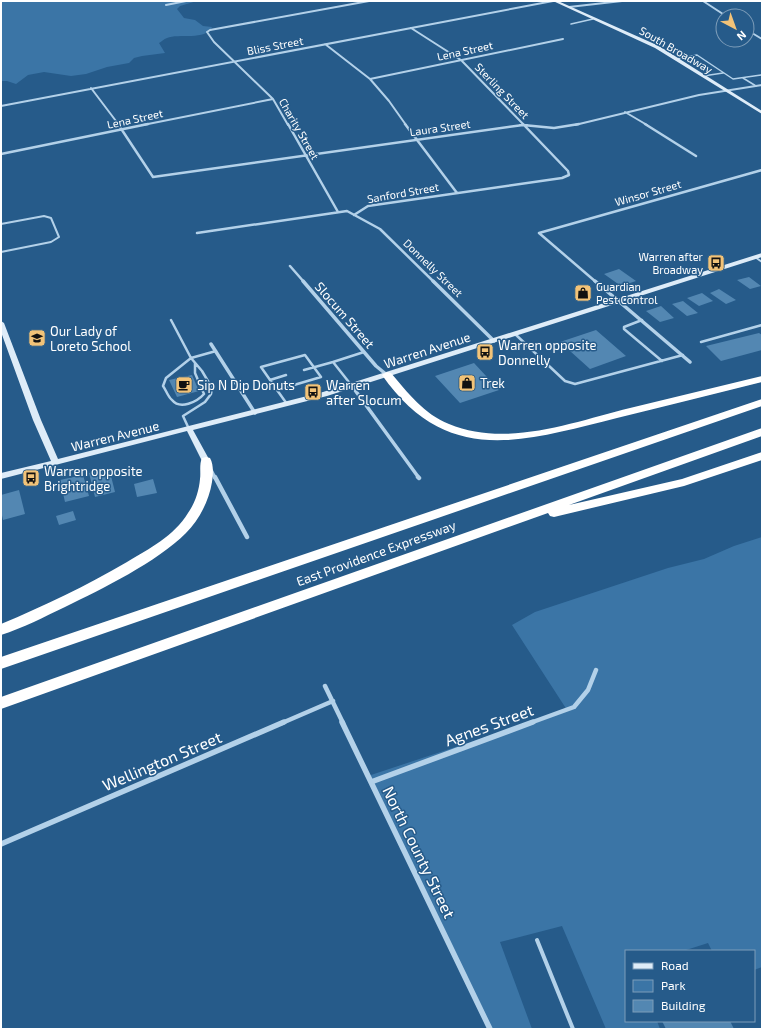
<svg xmlns="http://www.w3.org/2000/svg" width="763" height="1030" font-family="'Exo 2',sans-serif">
<rect width="100%" height="100%" fill="#265b8a"/>
<path fill="#3b75a6" d="M1,1h196l-17,5 -3,3 7,9 11,2 8,6 9,1c-6,14 -34,6 -45,11 -3,1 -6,4 -8,5l6,10 -23,3 -8,2 -5,5 -22,4 -21,7 -15,2 -27,-4 -16,3 -12,9 -9,-3h-6z
M762,537v430l-8,3v-19h-42l-4,-8 -25,8h-57v70h31l3,8h-54l-44,-103 -62,16 32,87h-43l-119,-249 1,-5 196,-65 -55,-85 23,-13 133,-44 36,-9 30,-13z"/>
<path fill="#5387b2" d="M619,269l17,12 -15,5 -17,-12z
M749,277l12,9 -11,3 -13,-9z
M719,289l17,11 -10,4 -16,-11z
M702,293l11,8 -14,5 -12,-8z
M683,301l15,12 -11,3 -15,-12z
M661,306l13,12 -14,4 -14,-11z
M596,330l30,26 -36,13 -30,-27z
M759,333l3,2v15l-41,11 -15,-15z
M474,363l25,27 -39,13 -25,-27z
M192,375l7,16 -22,6 -8,-17z
M109,468l6,24 -20,5 -6,-24z
M83,475l6,21 -24,6 -5,-22z
M153,479l4,14 -20,4 -3,-13z
M19,490l6,24 -22,6 -2,-9v-16z
M73,511l3,9 -17,5 -3,-9z
M662,1021h68l4,8h-68z"/>
<g fill="none" stroke-linecap="round" stroke-linejoin="round">
<path stroke="#b3d1e9" stroke-width="1.5" d="M571,24l22,-5
M675,59l22,-4 36,24 28,-4
M703,76l20,-3
M743,78l13,8"/>
<path stroke="#b3d1e9" stroke-width="2" d="M1,224l43,-8 7,2 8,19 -8,5 -50,10
M755,257l7,5"/>
<path stroke="#b3d1e9" stroke-width="2.5" d="M171,320l20,38 11,13 10,17 -1,6 -6,8 -22,14 6,13
M642,320l-18,7v2l38,32
M515,334l50,47 10,3 108,-29
M701,342l61,-17
M305,355l16,22 -44,13 -16,-23z
M195,363v10l9,21c-7,8 -24,16 -32,6 -4,-3 -6,-10 -9,-14l3,-8 25,-20 25,-7
M304,370l29,-8
M270,380l16,-5
M352,386l-19,-24 31,-10
M277,390l10,14"/>
<path stroke="#b3d1e9" stroke-width="4" d="M537,940l36,89"/>
<path stroke="#b3d1e9" stroke-width="2" d="M703,1l23,15
M166,5l20,-4
M569,7l53,-6
M411,28l50,32 63,65
M747,30l15,9
M325,44l45,35 19,22 17,24
M370,79l193,-40
M91,88l28,37
M1,106l552,-105
M625,112l22,13
M143,125l130,-26
M288,125l-15,-26 -59,-57 -7,-10 3,-2 159,-29
M520,125h7
M575,125l124,-30 63,-10"/>
<path stroke="#b3d1e9" stroke-width="2.5" d="M118,124l35,53 370,-52 31,3 25,-4
M288,124l50,88
M405,124l52,69
M645,124l51,32
M1,154l147,-30
M354,215l14,-9 194,-28 7,-3 -1,-4 -45,-47
M197,233l150,-22 33,18 54,53
M539,233l223,-63
M539,233l57,49
M290,266l14,16"/>
<path stroke="#b3d1e9" stroke-width="3.5" d="M303,281l73,85 11,9
M433,281l61,60
M595,281l95,81
M211,344l44,69
M352,386l67,92
M211,470l4,8"/>
<path stroke="#b3d1e9" stroke-width="4.5" d="M215,477l32,60
M418,477l1,1
M325,686l18,37
M282,723l51,-22
M530,723l44,-16 14,-17 8,-20"/>
<path stroke="#b3d1e9" stroke-width="5.5" d="M342,722l148,307
M371,782l162,-60
M1,844l283,-122"/>
<path fill="#deecf8" fill-rule="evenodd" d="M553,1h5l101,45 103,65v3l-107,-66z
M762,253v4l-435,139 -134,34 17,31 -1,2h-6l-16,-32 -186,48v-6l50,-12 -18,-41 -32,-88v-11l3,2 37,97 17,39 265,-67z"/>
<path fill="#fff" fill-rule="evenodd" d="M387,372l4,1c17,20 33,41 58,51 58,24 124,-2 181,-16 44,-11 88,-21 132,-32v6c-48,12 -96,24 -145,36 -93,23 -170,50 -235,-43z
M762,399v7l-761,263v-12z
M762,428v8l-193,69 113,-26 80,-27v8l-78,26 -130,31 -4,-1 -2,-3 -547,196v-12z
M206,457l4,1c4,7 3,17 2,24 -3,19 -13,38 -26,51 -29,29 -84,56 -121,74 -21,10 -42,21 -64,28v-11c43,-18 85,-38 126,-62 22,-13 47,-26 61,-49 7,-10 11,-22 12,-34 1,-6 -1,-15 2,-21z"/>
</g>
<defs>
<symbol id="bus-square" viewBox="-11 -11 22 22"><rect x="-9" y="-9" width="18" height="18" rx="4" fill="#f2c378" stroke="#265b8a"/><path d="M-5-6H5V4H4V6H2V4H-2V6H-4V4H-5ZM-3.5-4V0h7V-4ZM-3.5 1.2v1.5H-2V1.2ZM2 1.2v1.5H3.5V1.2Z" fill="#111"/></symbol>
<symbol id="shop-square" viewBox="-11 -11 22 22"><rect x="-9" y="-9" width="18" height="18" rx="4" fill="#f2c378" stroke="#265b8a"/><path d="M-5-2.5h2.3a2.7 3.5 0 0 1 5.4 0H5L5.5 6h-11ZM-1.5-2.5h3a1.5 2.3 0 0 0-3 0Z" fill="#111"/></symbol>
<symbol id="school-square" viewBox="-11 -11 22 22"><rect x="-9" y="-9" width="18" height="18" rx="4" fill="#f2c378" stroke="#265b8a"/><path d="M0-5L7-2L0 1L-7-2ZM-4 1L0 2.5L4 1V4Q0 6-4 4Z" fill="#111"/></symbol>
<symbol id="cafe-square" viewBox="-11 -11 22 22"><rect x="-9" y="-9" width="18" height="18" rx="4" fill="#f2c378" stroke="#265b8a"/><path d="M-5.5-4.5H6V0H3Q3 3.5 0 3.5H-2.5Q-5.5 3.5-5.5 0ZM3-3.2v2h1.7v-2ZM-6 4.5H4V6H-6Z" fill="#111"/></symbol>
</defs>
<g fill-rule="evenodd">
<use href="#bus-square" x="706" y="253" width="20" height="20"/>
<use href="#shop-square" x="573" y="283" width="20" height="20"/>
<use href="#school-square" x="27" y="328" width="20" height="20"/>
<use href="#bus-square" x="475" y="342" width="20" height="20"/>
<use href="#shop-square" x="457" y="373" width="20" height="20"/>
<use href="#cafe-square" x="174" y="375" width="20" height="20"/>
<use href="#bus-square" x="303" y="382" width="20" height="20"/>
<use href="#bus-square" x="21" y="468" width="20" height="20"/>
</g>
<g text-anchor="middle" stroke-width="3" stroke-linejoin="round" paint-order="stroke">
<g font-size="11" fill="#fff" stroke="#265b8a">
<text transform="translate(275 46) rotate(-11)" y="4">Bliss Street</text>
<text transform="translate(676 50) rotate(30)" y="4">South Broadway</text>
<text transform="translate(465 51) rotate(-12)" y="4">Lena Street</text>
<text transform="translate(502 91) rotate(46)" y="4">Sterling Street</text>
<text transform="translate(135 119) rotate(-12)" y="4">Lena Street</text>
<text transform="translate(440 128) rotate(-8)" y="4">Laura Street</text>
<text transform="translate(299 129) rotate(60)" y="4">Charity Street</text>
<text transform="translate(403 193) rotate(-10)" y="4">Sanford Street</text>
<text transform="translate(648 193) rotate(-16)" y="4">Winsor Street</text>
<text transform="translate(433 268) rotate(44)" y="4">Donnelly Street</text>
</g>
<g font-size="11" fill="#fff" stroke="#265b8a" text-anchor="end">
<text x="703" y="261">Warren after<tspan x="703" dy="13">Broadway</tspan></text>
<text x="596" y="291" text-anchor="start">Guardian<tspan x="596" dy="13">Pest Control</tspan></text>
</g>
<g font-size="13" fill="#fff" stroke="#265b8a">
<text transform="translate(345 315) rotate(49)" y="5">Slocum Street</text>
<text transform="translate(427 350) rotate(-18)" y="5">Warren Avenue</text>
<text transform="translate(115 436) rotate(-14)" y="5">Warren Avenue</text>
<text transform="translate(376 553) rotate(-20)" y="5">East Providence Expressway</text>
</g>
<g font-size="13" fill="#fff" stroke="#265b8a" text-anchor="start">
<text x="50" y="336">Our Lady of<tspan x="50" dy="15">Loreto School</tspan></text>
<text x="498" y="350">Warren opposite<tspan x="498" dy="15">Donnelly</tspan></text>
<text x="480" y="388">Trek</text>
<text x="197" y="390">Sip N Dip Donuts</text>
<text x="326" y="390">Warren<tspan x="326" dy="15">after Slocum</tspan></text>
<text x="44" y="476">Warren opposite<tspan x="44" dy="15">Brightridge</tspan></text>
</g>
<g font-size="16" fill="#fff" stroke="#265b8a">
<text transform="translate(489 725) rotate(-20)" y="6">Agnes Street</text>
<text transform="translate(162 761) rotate(-23)" y="6">Wellington Street</text>
<text transform="translate(419 852) rotate(64)" y="6">North County Street</text>
</g>
</g>
<rect width="763" height="1030" fill="none" stroke="#ffffff" stroke-width="4"/>
<rect x="625" y="950" width="130" height="72" fill="#265b8a" stroke="#7d9db9"/>
<rect x="633" y="963" width="20" height="6" fill="#deecf8" stroke="#7d9db9"/>
<text x="661" y="970" font-size="12" fill="#ffffff">Road</text>
<rect x="633" y="980" width="20" height="12" fill="#3b75a6" stroke="#7d9db9"/>
<text x="661" y="990" font-size="12" fill="#ffffff">Park</text>
<rect x="633" y="1000" width="20" height="12" fill="#5387b2" stroke="#7d9db9"/>
<text x="661" y="1010" font-size="12" fill="#ffffff">Building</text>
<g transform="translate(735 28) rotate(139)"><circle r="19" fill="#265b8a" stroke="#7d9db9"/>
<path d="M0-3L7 15L0 10L-7 15Z" fill="#f2c378"/>
<text y="-6" font-size="11" font-weight="bold" text-anchor="middle" fill="#ffffff">N</text>
</g>
</svg>
